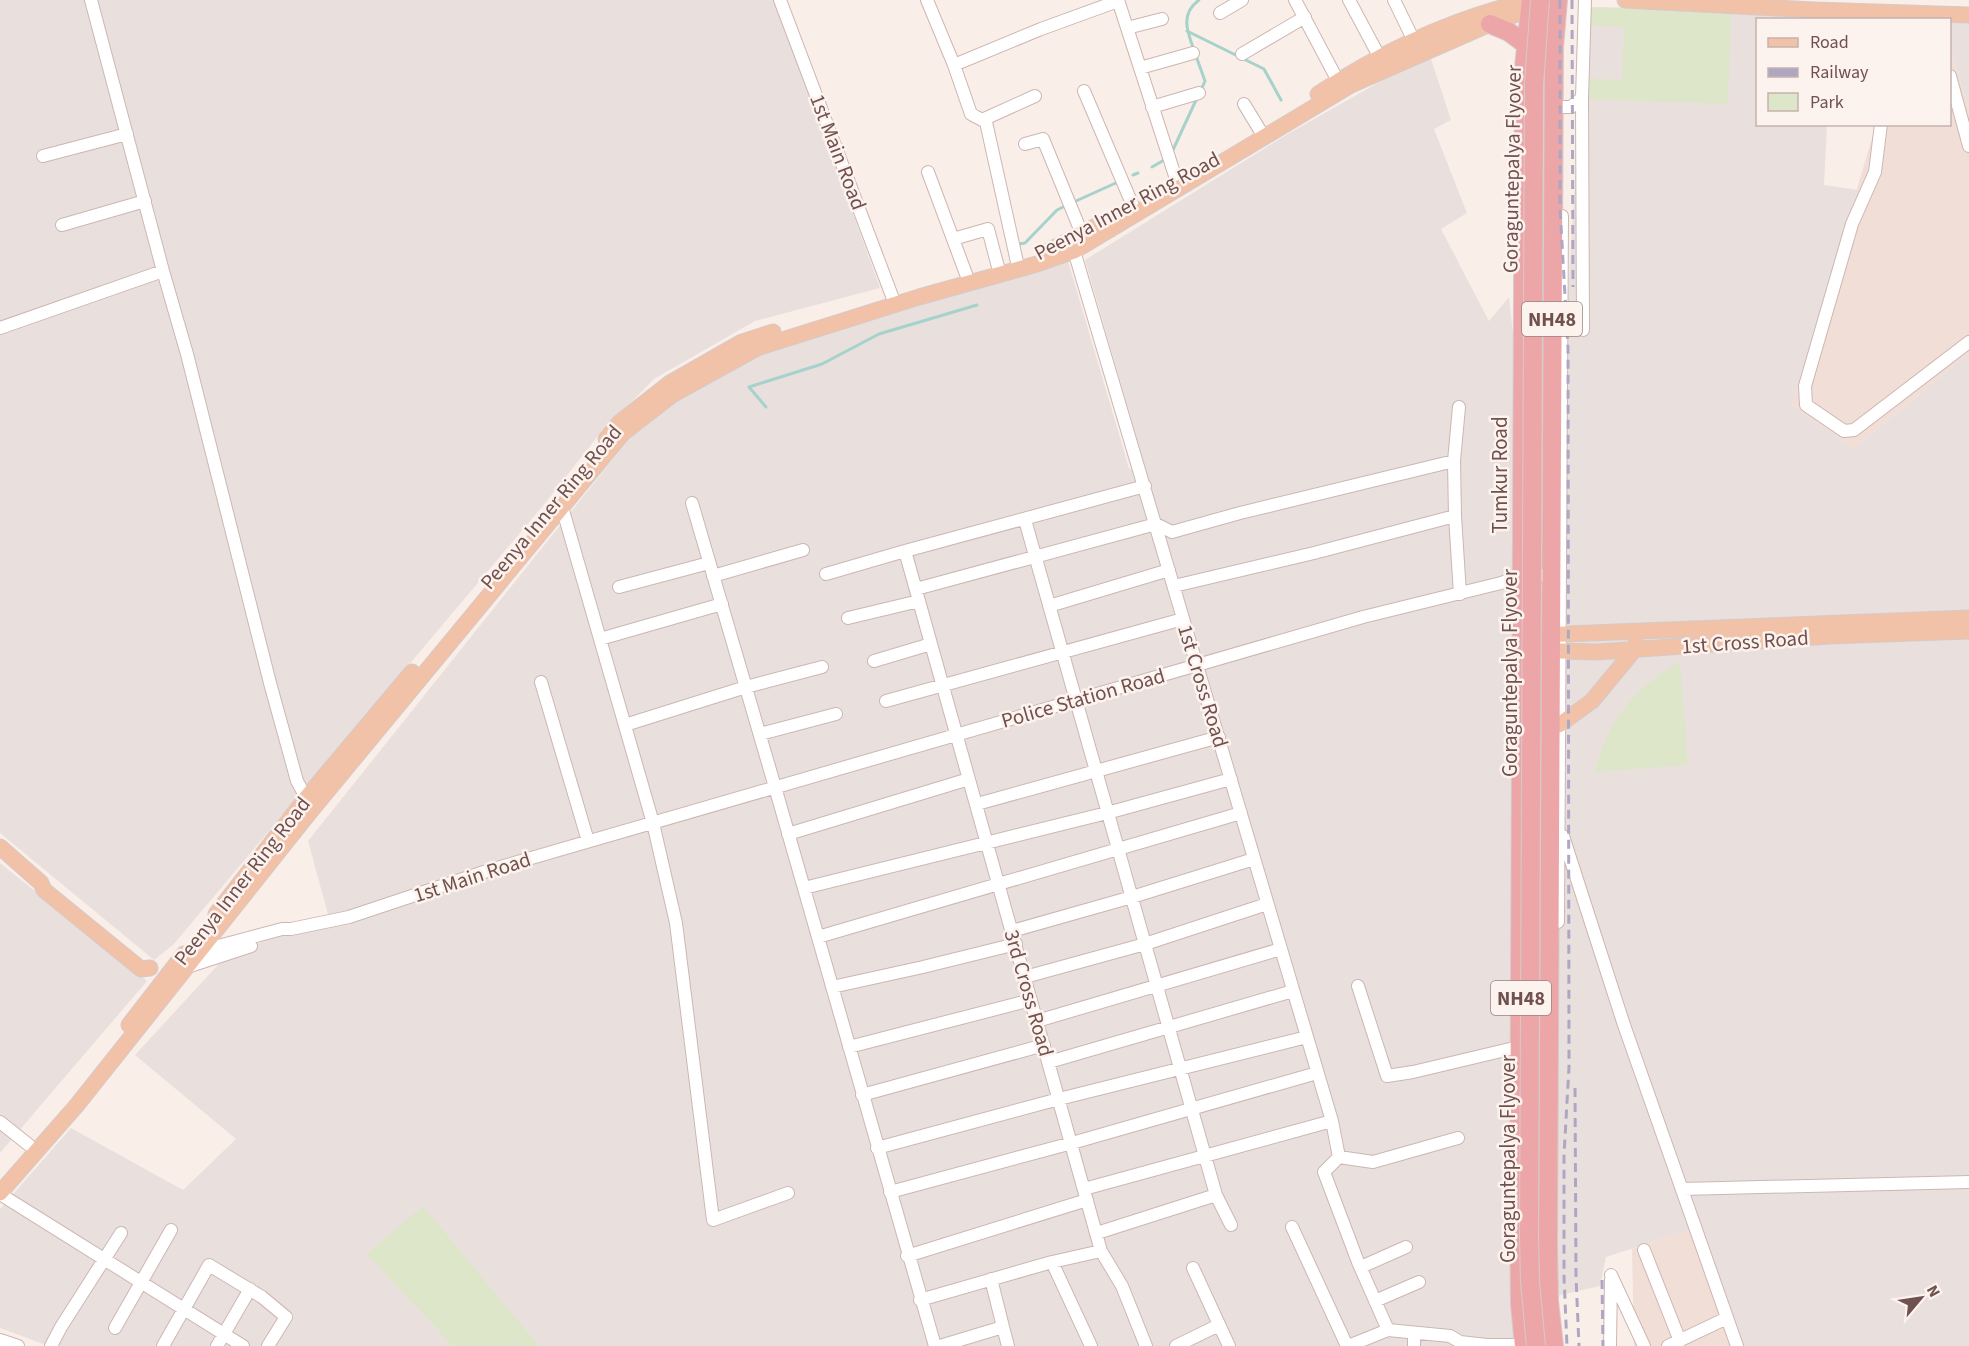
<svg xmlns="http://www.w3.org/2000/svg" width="1969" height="1346" font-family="'Source Sans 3',sans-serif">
<rect width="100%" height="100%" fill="#faeee8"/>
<path fill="#f1ded7" d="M1950,45l19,65v243l-116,96 -61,-44 84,-280 74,-1z
M1700,1226l42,120h-108l-2,-97z"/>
<path fill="#e9e0de" d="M0,0h776l104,288 -125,33 -101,58 -56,57 -52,66 -373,443 -19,15 -154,-127z
M1586,7l258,3 125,5v95l-19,-65v-25h-192v104l69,1 -3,60 34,5 -66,215 61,44 116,-96v993h-227l-43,-119 -93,30 -6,29 -88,20 3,40h-1466l-49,-18v-119l71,-81 112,62 53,-51 -101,-84 93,-101 101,-36 -21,-77 337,-422 108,-64 315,-94 61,207 21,16 -65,-224 201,-125 120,-68 25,-8 20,61 -17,9 33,84 -26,16 48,92 20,-24 8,73 47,-12z
M0,863l147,118 -147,172z"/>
<path fill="#dde6c8" d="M1586,7l145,5 -3,92 -147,-5v-21l41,2 2,-53 -39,-2z
M1680,662l8,103 -93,7c11,-49 40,-86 85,-110z
M423,1206l116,140h-86l-86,-92z"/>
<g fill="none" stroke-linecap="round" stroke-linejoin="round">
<path stroke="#a6d2cc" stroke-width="3" d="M1187,31l77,38 17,31
M1194,50c-7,-19 -14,-36 5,-50
M1196,56l9,25 -4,9
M1172,152l25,-54
M1152,167l14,-8
M1133,175l5,-2
M1076,201l42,-19
M1019,244l6,-1 32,-33 6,-3
M766,407l-17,-20 73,-23 57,-30 98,-29"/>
<defs>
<path id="minor" d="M91,0l72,271 24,83 83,329 27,98 12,22
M780,0l115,304
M927,0l27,65
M1118,0l59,182
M1295,0l43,81
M1349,0l31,58
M1394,0l20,41
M1220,13l22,-13
M1127,28l35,-9
M1242,54l63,-37
M1140,68l53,-15
M1950,76l19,70
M1084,91l49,115
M1582,98l1,232
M1244,104l17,28
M1152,107l47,-14
M1563,107h8l11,-9 3,-98
M982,120l53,-24
M1881,124l-6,48 -23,52 -47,162 1,19 38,26 10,-1 115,-88
M1025,144l18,-5 39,95
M43,156l84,-22
M928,172l38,102
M62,225l83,-24
M953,239l35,-10 10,38
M1072,244l260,877 7,36
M1017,262l-31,-140 -15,-8 -17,-49 87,-36 77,-28
M0,328l163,-57
M1454,461l5,-54
M692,503l83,284 160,559
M562,507l91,316 23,100 37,297 75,-27
M1025,520l191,675 15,30
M905,551l196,700 21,35 24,60
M826,574l79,-23 240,-65
M713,576l90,-26
M1174,586l140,-33 141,-37
M619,587l90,-24
M916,589l240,-65 16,8 68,-19 214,-52 1,55 5,78
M1049,606l120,-36
M848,618l71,-17
M600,639l122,-35
M874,661l57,-17
M541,682l47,159
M886,701l297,-82
M625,725l121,-38 76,-20
M760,734l76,-20
M977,804l242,-67
M788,834l181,-55
M1563,836l61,189 113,321
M804,888l303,-75 124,-34
M1558,922l4,-706
M1012,931l120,-34 122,-38
M818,937l423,-124
M196,952l86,-23h9l58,-12 141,-47 873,-253 138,-34 21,-8h29
M185,966l2,1 64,-21
M1025,977l120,-33 122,-40
M1358,986l29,90 26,-4 101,-24
M832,987l91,-20 93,-23
M1037,1021l244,-72
M849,1047l182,-47
M1049,1062l244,-71
M862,1095l182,-50
M0,1122l29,23
M877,1148l182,-49 248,-62
M1084,1189l248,-68
M1682,1189l287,-7
M890,1192l182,-49 245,-70
M0,1194l243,152
M1292,1227l55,119
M1097,1233l119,-38
M1644,1250l36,91
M907,1256l180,-56
M1052,1262l39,84
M1361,1267l45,-20
M1193,1268l36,78
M1611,1275l33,71
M991,1279l12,48
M920,1300l132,-38 49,-11
M1375,1301l44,-19
M115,1328l56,-98
M1388,1330l-30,-68 -34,-90 15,-15 34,5 85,-24
M1414,1333v13
M0,1340l18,6
M51,1346l10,-19 60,-94
M163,1346l46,-81 53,32 24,20 -18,29
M217,1346l33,-57
M940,1346l63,-19 5,19
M1176,1346l43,-21
M1348,1346l40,-16 62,6 10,6 27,3h30
M1610,1346l1,-67
M1668,1346l59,-28"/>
<path id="major" d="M1625,0l189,10 155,5
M1318,94c64,-42 136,-76 210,-93
M1046,252l56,-29
M606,439l13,-16 51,-40 72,-41 31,-10
M1540,635l429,-17
M1522,650l75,2 233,-16 139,-5
M1559,725l33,-24 43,-52 1,-6
M0,847l41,36 3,7 97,79 9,-1
M216,914l90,-116 106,-126
M129,1025l55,-71
M0,1193l77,-88 233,-293 313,-379 49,-38 85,-47 162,-51 118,-33 37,-13 277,-166 139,-61 49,-18"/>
<path id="highway" d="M1490,24l19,8 16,12
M1524,1346l-4,-42 -1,-95 5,-1142 7,-67
M1554,1346l-5,-45 -1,-59 6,-1195 4,-47"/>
</defs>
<use href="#minor" stroke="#cdb6b2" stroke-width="14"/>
<use href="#major" stroke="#d4cbca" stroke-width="17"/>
<use href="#highway" stroke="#d4cbca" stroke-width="20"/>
<use href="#minor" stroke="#fff" stroke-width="12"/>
<use href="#major" stroke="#f1c1a8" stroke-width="15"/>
<use href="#highway" stroke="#eda6a7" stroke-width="18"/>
<path stroke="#aea7c3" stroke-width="3" stroke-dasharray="9 6" stroke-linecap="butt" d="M1560,0v208l8,140 1,719 -5,88v122l3,69
M1572,0l1,287
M1575,1088l1,189 3,69
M1602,1280l1,66"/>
<defs>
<path id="highway-bridge" d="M1536,1346l-6,-64 -1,-45 5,-1153 6,-84"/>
</defs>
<use href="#highway-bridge" stroke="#d4cbca" stroke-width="20" stroke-linecap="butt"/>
<use href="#highway-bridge" stroke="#eda6a7" stroke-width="18"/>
</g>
<g text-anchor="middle" stroke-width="5" stroke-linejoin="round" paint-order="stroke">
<g fill="#fdf3ee" stroke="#9b827f" stroke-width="1.5">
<rect x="1522" y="302" width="60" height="34" rx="4.5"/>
<rect x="1491" y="981" width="60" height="34" rx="4.5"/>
</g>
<g font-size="20" font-weight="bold" fill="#71514f">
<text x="1552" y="326">NH48</text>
<text x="1521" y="1005">NH48</text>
</g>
<g font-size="21" fill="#71514f" stroke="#fdf3ee">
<text transform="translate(838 152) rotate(69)" y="7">1st Main Road</text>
<text transform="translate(1512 169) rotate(-89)" y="7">Goraguntepalya Flyover</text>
<text transform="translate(1127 206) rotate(-28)" y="7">Peenya Inner Ring Road</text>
<text transform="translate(1500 475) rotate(-90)" y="7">Tumkur Road</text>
<text transform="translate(551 507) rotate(-50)" y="7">Peenya Inner Ring Road</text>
<text transform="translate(1745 642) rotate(-4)" y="7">1st Cross Road</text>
<text transform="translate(1510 673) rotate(-90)" y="7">Goraguntepalya Flyover</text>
<text transform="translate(1203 686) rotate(73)" y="7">1st Cross Road</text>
<text transform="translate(1083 698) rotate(-16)" y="7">Police Station Road</text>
<text transform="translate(472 877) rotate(-18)" y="7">1st Main Road</text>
<text transform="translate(242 881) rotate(-52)" y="7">Peenya Inner Ring Road</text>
<text transform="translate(1029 993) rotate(74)" y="7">3rd Cross Road</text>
<text transform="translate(1508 1159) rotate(-90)" y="7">Goraguntepalya Flyover</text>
</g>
</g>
<rect x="1756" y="18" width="195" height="108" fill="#fdf3ee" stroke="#c5b2ae" stroke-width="1.5"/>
<rect x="1768" y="38" width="30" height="9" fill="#f1c1a8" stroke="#c5b2ae" stroke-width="1.5"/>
<text x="1810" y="48" font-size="18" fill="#71514f">Road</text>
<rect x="1768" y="68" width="30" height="9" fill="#aea7c3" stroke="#c5b2ae" stroke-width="1.5"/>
<text x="1810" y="78" font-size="18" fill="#71514f">Railway</text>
<rect x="1768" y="93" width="30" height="18" fill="#dde6c8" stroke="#c5b2ae" stroke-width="1.5"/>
<text x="1810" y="108" font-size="18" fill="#71514f">Park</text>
<g transform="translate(1921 1298) rotate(61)" stroke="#fdf3ee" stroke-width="4.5" paint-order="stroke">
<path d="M0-4.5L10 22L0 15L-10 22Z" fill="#71514f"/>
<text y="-9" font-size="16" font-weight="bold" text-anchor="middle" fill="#71514f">N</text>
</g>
</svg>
